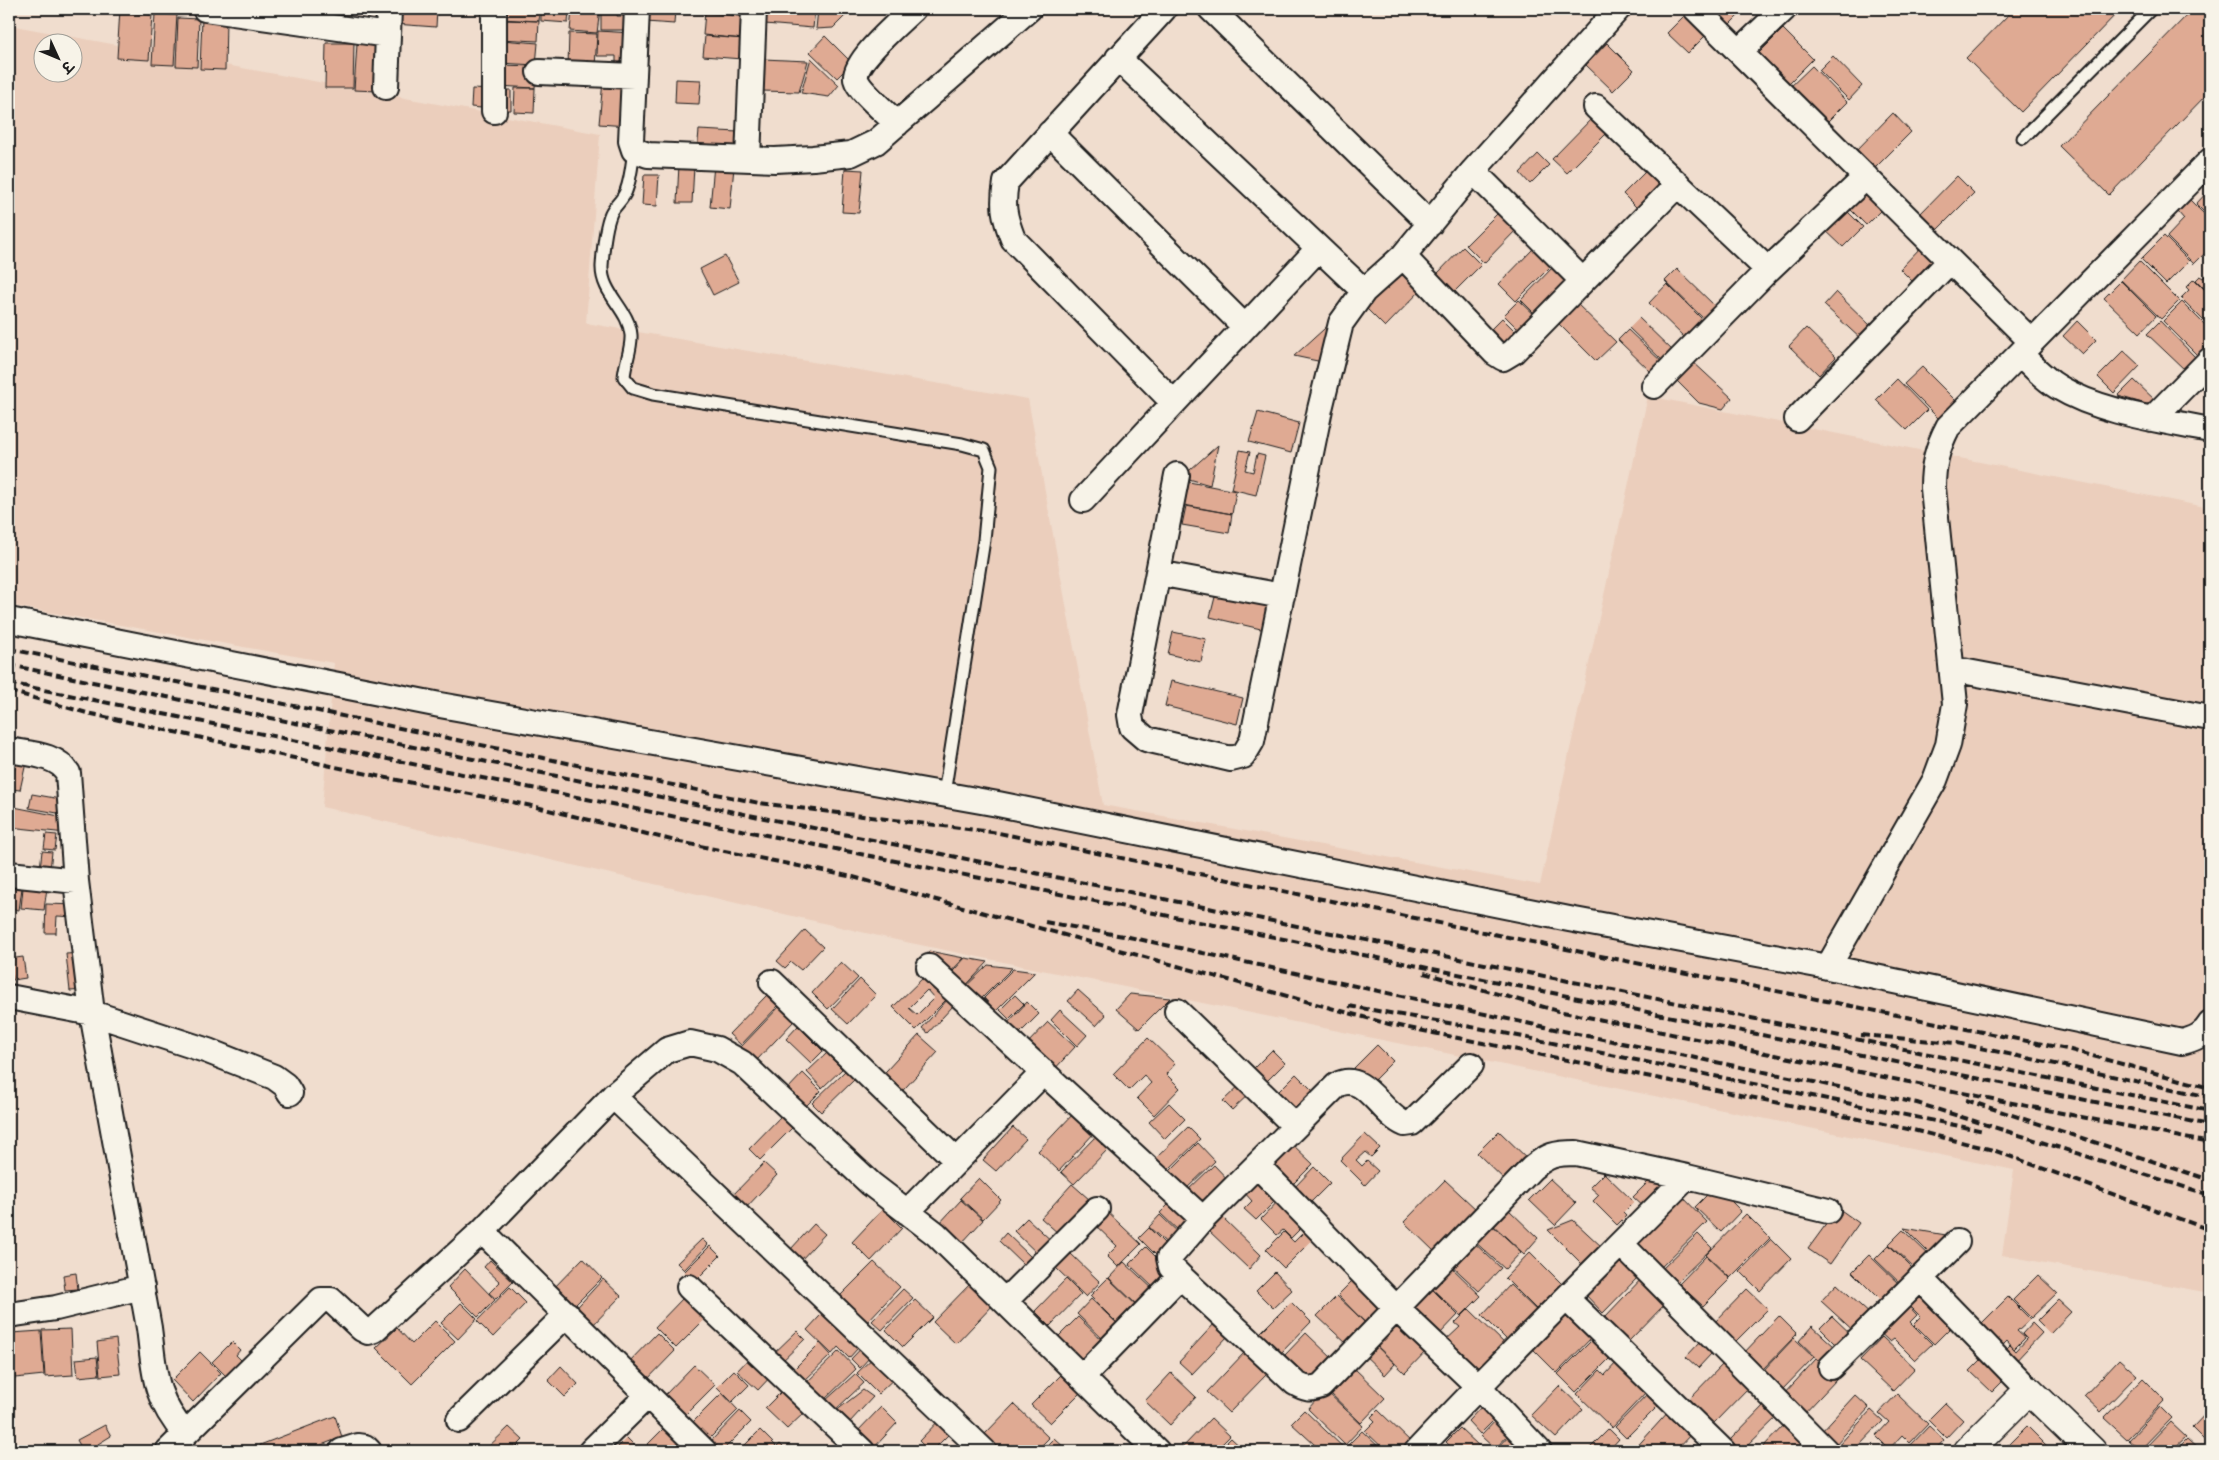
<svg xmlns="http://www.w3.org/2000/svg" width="2219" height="1460" font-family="Sriracha,'Playpen Sans Deva',sans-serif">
<rect width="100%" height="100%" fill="#f0ddce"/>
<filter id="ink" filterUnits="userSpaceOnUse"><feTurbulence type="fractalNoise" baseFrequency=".02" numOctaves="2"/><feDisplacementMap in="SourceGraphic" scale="10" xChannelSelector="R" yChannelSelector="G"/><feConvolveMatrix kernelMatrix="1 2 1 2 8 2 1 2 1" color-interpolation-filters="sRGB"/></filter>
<g filter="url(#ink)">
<path fill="#ebcebc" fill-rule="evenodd" d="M9,25l591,109 -14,189 442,76 75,406 437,80 108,-489 562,112v785l-208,-38 12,-85 -1118,-230 -574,-133 12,-144 -325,-58zM42,42h30v30h-30z"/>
<path fill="#dfaa93" stroke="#1c1c1c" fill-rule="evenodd" d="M120,9h11v4l21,2 -3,45 -32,-2z
M395,9h42l-1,18 -42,-3z
M502,9h38l-1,12 -38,-2z
M541,9l28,2 -1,12 -27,-2z
M572,9h28l-3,24 -27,-2z
M646,9h29l-1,15 -28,-2z
M766,9h49l-2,19 -48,-4z
M818,9h34l-19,19 -17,1z
M1719,9h26l-20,20 -13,-13z
M2014,9h107l-100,103 -55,-54z
M2193,9h17v82l-101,104 -50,-49z
M601,10h17l-1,6h16l-1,14h-31z
M705,12l41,5 -2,22 -41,-4z
M1688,12l21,20 -21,21 -21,-20z
M155,14l22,1 -3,50 -22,-1z
M178,18l21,1 -2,48 -21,-1z
M202,18l24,1 -1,51 -25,-1z
M500,20l39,1 -1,20 -39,-2z
M1783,29l30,30 -30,30 -30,-30z
M598,31l34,2 -2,32 -14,-1v-8h-19z
M569,33l28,1 -2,33 -27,-1z
M705,36l39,3 -2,20 -39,-3z
M825,36l27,27 -15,15 -27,-26z
M501,40l37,3 -2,22 -37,-2z
M326,43h28l-1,45h-28z
M1607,43l27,27 -21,21 -27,-26z
M357,44l23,1 -3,46 -23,-1z
M1833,56l29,30 -13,14 -30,-30z
M811,58l28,27 -10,12 -28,-4z
M763,59l45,2 -9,31 -37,-1z
M498,65l38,1 -1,22 -38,-2z
M1812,66l35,36 -23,23 -36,-36z
M676,79l25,1 -2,24 -24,-1z
M603,81l28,2 -4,43 -28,-2z
M515,88h20l-1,25 -20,-1z
M472,89l21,1 -1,19 -21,-2z
M498,90h13v20h-14z
M1893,113l18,19 -41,41 -18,-18z
M1596,114l15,15 -44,44 -15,-14z
M699,130l39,2 -2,23 -39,-2z
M1538,154l11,11 -19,19 -10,-11z
M679,165l15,1 -2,37h-15z
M714,165l20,2 -4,42 -20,-2z
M1652,165l18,18 -29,29 -18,-18z
M845,169l18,1 -4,43 -17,-1z
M644,175h15l-2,31 -15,-1z
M1957,176l17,17 -38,38 -17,-16z
M1862,188l21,20 -17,17 -20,-20z
M2210,189v29l-14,-14z
M2190,200l20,20v28l-16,16 -27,-27 17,-18 -6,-7z
M1842,206l21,21 -20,20 -21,-20z
M1502,209l18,17 -36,37 -18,-18z
M2164,236l25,25 -23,23 -25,-25z
M1923,245l14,13 -20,28 -17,-17z
M1463,247l18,18 -26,26 -18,-17z
M1533,249l17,18 -34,34 -17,-17z
M725,256l14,26 -26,13 -13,-26z
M2139,261l40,40 -18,18 -40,-39z
M1555,265l19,18 -35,35 -18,-18z
M1403,267l21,20 -39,40 -21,-21z
M1677,269l41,40 -12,12 -41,-40z
M2210,271v23l-14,-14 4,-4 3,2z
M2194,279l16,16v32l-29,-29 8,-8 -3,-3z
M2121,281l35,35 -16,17 -36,-35z
M1667,284l38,38 -18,18 -38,-37z
M1836,292l37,36 -11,12 -38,-35z
M1519,300l20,19 -15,16 -20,-20z
M1573,300l43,42 -20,19 -42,-42z
M2182,302l28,28v20l-9,9 -38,-38z
M1502,318l20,20 -16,16 -20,-20z
M1639,318l36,35 -10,10 -36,-35z
M1333,321l-6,42 -33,-7z
M2077,321l19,19 -14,14 -19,-18z
M2160,321l36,37 -11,12 -38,-36z
M1806,328l30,29 -17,18 -30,-29z
M1628,330l36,34 -10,11 -36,-35z
M2124,351l16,15 -26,27 -16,-16z
M1691,360l41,38 -9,11 -24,-6 -25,-25z
M1922,367l34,34 -18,17 -34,-34z
M1897,379l30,31 -20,20 -31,-30z
M2134,380l24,23 -5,3 -35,-10z
M1258,412l41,11 -8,30 -42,-11z
M1218,445l-8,40 -28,-8z
M1240,450l10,2 -5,18 8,2 4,-18 8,2 -9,39 -25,-6z
M1189,482l47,9 -4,23 -48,-9z
M1186,506l46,8 -3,19 -47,-8z
M1217,589l55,12 -7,29 -55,-13z
M1173,632l33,7 -5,23 -33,-8z
M1171,681l72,17 -6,26 -72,-18z
M9,755l6,1 -6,32z
M17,757l10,1 -7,32 -9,-1z
M32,794l34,6 -3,14 -34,-6z
M9,806l55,11 2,16 -57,-6z
M46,834l11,1 -2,15 -11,-1z
M42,851l10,1 -2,18 -10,-1z
M24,878l24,2 -4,30 -23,-2z
M9,886l13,2 -3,22 -10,-2z
M46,904l31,1 -1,12 -19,-1 -1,17h-11z
M805,930l18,17 -22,23 -10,-8 -6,6 -8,-7z
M929,951l35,7 -21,22 -19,-19z
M82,953l3,37 -15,1 -4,-37z
M23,957l3,21 -13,2 -2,-9 -2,1v-13z
M965,958l23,4 -30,32 -14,-13z
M841,962l17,16 -30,31 -16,-16z
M988,965l24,3 -40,40 -14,-14z
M1013,969l22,3 -39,39 -12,-13z
M926,975l23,22 -33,33 -23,-23zM927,990l7,8 -17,17 -8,-7z
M860,979l16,16 -28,29 -16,-15z
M1078,990l28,25 -10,11 -28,-25z
M1130,994l40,4 -31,31 -23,-20z
M767,995l11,11 -37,39 -12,-11z
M1015,995l9,9 -15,15 -9,-9z
M948,999l6,6 -26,28 -6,-5z
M1027,1002l12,12 -23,23 -11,-11z
M779,1007l15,14 -38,40 -15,-14z
M1060,1010l27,25 -10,11 -26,-26z
M1048,1022l27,25 -23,25 -27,-26z
M798,1026l25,25 -12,12 -25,-24z
M919,1035l19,17 -43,47 -19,-17z
M1148,1038l27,26 -9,10 14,14 -26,27 -17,-17 14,-15 -7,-8 -15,15 -16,-16z
M1377,1045l16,16 -23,23 -16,-16z
M1272,1050l13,13 -19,19 -13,-13z
M827,1053l15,16 -20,19 -15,-16z
M845,1071l9,9 -33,32 -9,-9z
M803,1073l18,18 -19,19 -17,-18z
M1296,1074l19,19 -20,20 -19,-19z
M1243,1082l9,9 -20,19 -9,-9z
M1169,1103l16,16 -20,20 -16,-17z
M1075,1112l21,19 -37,40 -21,-20z
M784,1113l11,12 -35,35 -11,-11z
M1013,1127l13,12 -30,32 -13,-11z
M1188,1127l12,12 -33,32 -12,-12z
M1499,1131l34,33 -22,22 -34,-33z
M1098,1134l13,12 -37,38 -13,-12z
M1365,1134l15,14 -9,9 -6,-5 -9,8 6,6 5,-5 11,10 -13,14 -25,-25z
M1198,1143l17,18 -31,30 -17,-17z
M1291,1143l22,21 -21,21 -22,-22z
M764,1163l13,12 -34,36 -13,-13z
M1214,1165l19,20 -28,27 -19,-20z
M1314,1167l16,16 -21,21 -16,-15z
M1604,1173l30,29 -11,11 3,3 -9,9 -24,-24 6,-6 -9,-8z
M1657,1173l12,12 -23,24 -13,-12z
M1258,1176l21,21 -23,23 -12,-11 8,-8 -9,-10z
M979,1178l22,22 -18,19 -23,-21z
M1550,1179l26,24 -21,22 -26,-25z
M1445,1180l33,31 -41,43 -33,-32z
M1072,1184l18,16 -31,34 -18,-16z
M1716,1186l25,25 -20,21 -26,-25z
M1680,1194l27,28 -50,49 -28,-28z
M1282,1197l26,24 -17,17 -8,-8 -6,5 -16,-16z
M961,1200l22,20 -22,24 -22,-20z
M1173,1200l23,22 -13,13 -23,-22z
M1102,1207l39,37 -23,23 -11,-11 10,-10 -27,-26z
M1507,1208l31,30 -14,16 -32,-30z
M1838,1208l21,15 -29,41 -22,-15z
M883,1209l19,19 -31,33 -19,-19z
M1746,1214l24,24 -40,40 -24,-23z
M1160,1215l23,22 -11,11 -23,-21z
M1221,1216l40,39 -12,14 -41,-39z
M1027,1218l29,27 -13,14 -29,-28z
M1573,1220l29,27 -18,19 -36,-36z
M1489,1222l32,30 -16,17 -32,-29z
M814,1224l11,10 -24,26 -11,-10z
M1310,1226l8,8 -34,34 -18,-18 18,-18 10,10z
M1149,1228l21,21 -10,10 -21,-21z
M1904,1228l54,9 -23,22z
M1903,1230l30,29 -14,14 -30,-29z
M1006,1233l25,24 -7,8 -25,-24z
M1698,1234l14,14 -38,37 -14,-14z
M1469,1238l32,30 -22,23 -32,-30z
M702,1239l6,6 -24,25 -7,-7z
M1771,1239l20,20 -31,32 -20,-20z
M1889,1245l30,30 -14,13 -30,-29z
M710,1246l10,10 -26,26 -10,-10z
M1146,1247l27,27 -16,17 -28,-27z
M1069,1252l31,30 -14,15 -31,-30z
M1530,1252l32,32 -26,25 -31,-31z
M1619,1254l21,21 -37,38 -21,-22z
M1869,1255l34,33 -18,17 -33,-33z
M1706,1256l24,23 -27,27 -24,-22z
M583,1258l19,20 -34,34 -19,-19z
M490,1260l23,22 -17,17 -7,-6 11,-11 -16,-15z
M874,1262l26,25 -34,36 -27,-26z
M1124,1262l31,29 -16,16 -30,-29z
M1446,1262l35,34 -20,20 -35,-33z
M465,1269l30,31 -17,17 -30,-30z
M1275,1272l17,18 -19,18 -17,-17z
M76,1273l2,16 -13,1 -2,-15z
M1358,1275l30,31 -20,20 -30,-31z
M1645,1275l25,24 -42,43 -24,-24z
M2038,1275l19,18 -26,25 -18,-18z
M1108,1278l30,29 -18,19 -30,-30z
M603,1279l18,17 -33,34 -17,-16z
M1066,1279l15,15 -31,32 -15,-15z
M973,1281l23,21 -40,42 -23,-22z
M1837,1284l36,33 -16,17 -36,-33z
M1428,1285l30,30 -19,20 -31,-29z
M1510,1285l29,28 -29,30 -28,-28z
M510,1287l16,16 -33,34 -16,-16z
M903,1289l10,9 -31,32 -10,-9z
M1747,1289l21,20 -36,36 -20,-20z
M1922,1295l30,31 -18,18 -20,-20 7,-7 -11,-11z
M685,1296l22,21 -31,31 -21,-21z
M1337,1296l31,29 -20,20 -31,-29z
M2008,1297l22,22 -13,12 8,7 -11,11 -7,-8 -8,8 -21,-22z
M1091,1299l31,29 -15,15 -30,-29z
M915,1300l18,17 -30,30 -17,-17z
M1903,1300l14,15 -7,7 22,22 -17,16 -21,-21 -4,3 -15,-14z
M2058,1300l13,12 -21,22 -13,-13z
M1291,1302l20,20 -32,33 -20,-21z
M461,1303l16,16 -19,20 -17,-16z
M831,1304l36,34 -18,20 -11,-11 -6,7 -25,-24z
M1469,1309l39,38 -11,10 -4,-4 -8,8 2,2 -11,11 -32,-32 16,-15 -5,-4z
M1571,1309l25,24 -39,40 -25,-25z
M1779,1316l18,18 -37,38 -18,-17z
M1832,1316l22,21 -12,13 -22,-22z
M1078,1317l31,30 -22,23 -32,-30z
M1400,1319l29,29 -24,25 -29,-28z
M435,1321l20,20 -43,43 -36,-36 21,-20 15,16z
M1215,1323l14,12 -37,39 -13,-12z
M2032,1323l10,10 -29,31 -11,-11 8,-8 6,6 11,-12 -5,-5z
M1812,1326l23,21 -13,16 -23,-22z
M71,1329l2,46 -28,2 -3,-47z
M41,1331l3,44 -29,3 -4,-45z
M797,1331l8,8 -28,27 -8,-8z
M657,1333l18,18 -33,34 -18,-18z
M1306,1333l28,27 -21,22 -28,-27z
M1595,1337l18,18 -37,37 -18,-18z
M1882,1337l33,31 -22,23 -33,-31z
M1794,1338l20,19 -34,35 -20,-18z
M116,1339l4,35 -20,2 -3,-34z
M870,1339l9,8 -19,21 -9,-9z
M1370,1340l25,24 -10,11 -25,-24z
M232,1342l8,8 -4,5 10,10 -15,16 -19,-19z
M1700,1342l12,11 -14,15 -12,-11z
M820,1343l11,12 -30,29 -11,-11z
M882,1349l21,21 -25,24 -21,-21z
M839,1351l17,18 -36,35 -17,-18z
M200,1352l21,21 -28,29 -21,-22z
M1245,1352l22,22 -38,39 -22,-21z
M753,1354l21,19 -16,17 -21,-19z
M1987,1354l22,21 -17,17 -22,-21z
M97,1357l2,18 -21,2 -2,-18z
M1816,1359l21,20 -34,36 -20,-20z
M2119,1359l18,16 -36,37 -17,-16z
M1726,1361l25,24 -39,40 -25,-24z
M1617,1362l30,29 -35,37 -35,-34 23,-24 5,5z
M694,1365l21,20 -32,32 -20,-20z
M561,1366l17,18 -13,13 -17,-17z
M1352,1366l33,32 -24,25 -33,-32z
M734,1370l15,15 -17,17 -15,-15z
M1064,1372l19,18 -33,33 -19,-18z
M1171,1373l25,24 -26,28 -25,-24z
M855,1374l9,9 -30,28 -9,-10z
M2143,1378l22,22 -38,39 -23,-21z
M1559,1386l24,23 -27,29 -25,-23z
M1652,1389l12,11 -38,38 -11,-11z
M783,1390l22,22 -18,17 -22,-21z
M863,1390l10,7 -24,26 -13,-12z
M1325,1390l38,36 -18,19 -37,-36z
M722,1393l16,17 -33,33 -16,-17z
M1897,1394l31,30 -18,19 -8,-8 -13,14 -13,-13 13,-14 -10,-9z
M1855,1395l14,13 -34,37 -14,-13z
M1768,1401l13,12 -39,38 -12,-11z
M1945,1403l18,17 -17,18 -18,-18z
M1014,1404l35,34 -13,13h-37l-16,-15z
M1484,1404l13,13 -17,17 -12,-13z
M881,1407l16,16 -26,28 -17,-16z
M2160,1407l11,11 -31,32 -11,-10z
M2210,1409v30l-3,4 -15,-15z
M1304,1410l43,41h-38l6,-6 -24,-22z
M1378,1410l36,35 -6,6h-22l-21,-20 10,-10 -4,-4z
M1670,1410l23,22 -18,19h-42z
M1871,1410l12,11 -29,30h-11l-5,-5z
M740,1411l11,11 -29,29h-8l-6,-7z
M944,1415l12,12 -24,24h-3l-10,-10z
M335,1416l7,21 -36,14h-44l-2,-6z
M1211,1418l19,18 -15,15h-36z
M1498,1418l14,13 -17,18 -14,-13z
M1788,1421l20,20 -10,10h-39z
M2170,1422l16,15 -15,14h-29z
M105,1425l6,11 -13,8 3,5 -5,2h-13l-6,-11z
M1929,1426l15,14 -10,11h-18l-6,-5z
M2027,1426l22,22 -3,3h-44z
M509,1427l14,13 -11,11h-28z
M665,1427l17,17 -7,7h-34z
M1460,1428l20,19 -4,4h-21l-9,-9z
M1609,1429l10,10 -9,10 2,2h-25z
M760,1430l16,16 -5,5h-32z
M1362,1431l21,20h-32l-5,-4z
M1513,1432l3,4 -4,4 11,10 -28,1z
M627,1438l13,13h-26z
M1054,1438l14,13h-27z
M1231,1438l14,13h-27z
M2187,1439l13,12h-25z
M780,1444l7,7h-14z"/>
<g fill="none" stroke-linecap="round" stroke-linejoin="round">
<defs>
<path id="lane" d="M2023,138l128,-129
M634,150c-2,13 -3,29 -8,41 -3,9 -11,14 -15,22 -6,14 -8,37 -9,53 -1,28 27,43 29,69 1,13 -6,28 -7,42l9,11 20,6 309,50 22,6 7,17 -7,73 -40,254"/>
<path id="street" d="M205,9l183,26
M637,9l-6,132 3,9 14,5 127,5 38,-2 38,-4 25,-12 153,-133
M1164,9l-158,173c-4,24 -2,34 7,57l161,164
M1211,9l219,215
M1696,9l335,332
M1740,51l44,-42
M1118,58l246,233
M539,72l95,4
M386,87l3,-78
M1596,107l172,163
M494,111v-102
M897,124c-9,-10 -38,-33 -41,-45 -3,-18 45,-58 57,-70
M1050,133l195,194
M748,159l6,-150
M1473,171l109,109
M1403,256l92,97 8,5 10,-6 165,-168
M2020,354c12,11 24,25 38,33 43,26 103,33 152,43
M1654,386l114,-116 98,-93
M1797,419l153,-158
M2152,419l58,-59
M1177,475l-47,240 2,12 14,12 85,20 12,-3 9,-15 68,-332 21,-86 23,-32 39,-35 70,-85 145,-162
M1083,500l235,-251
M1158,573l124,23
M9,620l431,85 558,99 571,115 259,48 354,75c12,-3 22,-7 28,-18
M1952,669l258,49
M9,750c19,4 48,4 59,23l8,108 16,132 57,315c6,46 4,68 36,106
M9,874l67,7
M929,967l274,252
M1828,967l107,-187 13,-35 7,-41 -22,-216c0,-23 4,-40 15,-61l262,-266
M772,982l185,179
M9,997l83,16 116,38 66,26 11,8 5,8
M1177,1011l118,115
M1471,1065l-59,58 -7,1c-25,-10 -40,-54 -68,-39l-134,134 -34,39 2,9 9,9 115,107c10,6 15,7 26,3l211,-218c16,-13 23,-15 44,-15l111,24 141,34
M613,1096l371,355
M1257,1165l139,143 82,78 61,65
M907,1212l137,-140
M482,1231l222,220
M1621,1244l205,207
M1920,1278l109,112
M689,1287l173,164
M1567,1299l156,152
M1005,1301l92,-92
M9,1315l47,-7 86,-21
M1831,1367l126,-125
M1082,1377l98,-101
M459,1420l108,-106
M168,1451l153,-151h10l31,29 6,3 6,-2 108,-99 131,-135 54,-46 23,-7 27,6 25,14 129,121 65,50 221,217
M342,1451l16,-5 7,1 4,4
M591,1451l57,-56
M1417,1451c88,-94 180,-183 270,-274"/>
<path id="secondary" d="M1968,1451l61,-61 63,61"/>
</defs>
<use href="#lane" stroke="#1c1c1c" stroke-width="15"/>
<use href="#street" stroke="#1c1c1c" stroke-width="28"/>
<use href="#secondary" stroke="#1c1c1c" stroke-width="31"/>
<use href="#lane" stroke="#f7f3e8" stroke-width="11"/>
<use href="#street" stroke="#f7f3e8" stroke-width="24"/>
<use href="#secondary" stroke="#f7f3e8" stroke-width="28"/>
<path stroke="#1c1c1c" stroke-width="4" stroke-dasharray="8 4" stroke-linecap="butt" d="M9,649l223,44 527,110 240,30 597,122 471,94 143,39
M9,665l2201,446
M9,683l2201,442
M9,691l78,22 290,63 155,30 148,36 173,35 536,147 524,106 80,20 217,80
M1045,922l84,15 439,95 349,71 293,92
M1424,973l134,38 652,132
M1349,1006l140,24 495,101
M1861,1035l96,8 253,54
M1966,1100l244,80"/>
</g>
</g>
<rect width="2219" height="1460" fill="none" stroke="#f7f3e8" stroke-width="30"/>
<rect x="15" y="15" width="2189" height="1430" fill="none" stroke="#1c1c1c" stroke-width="2" filter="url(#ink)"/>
<g transform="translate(58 58) rotate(134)"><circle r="24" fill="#f7f3e8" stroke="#9f9d96"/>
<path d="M0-4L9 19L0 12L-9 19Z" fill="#1c1c1c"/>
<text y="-8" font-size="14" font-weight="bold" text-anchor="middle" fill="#1c1c1c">उ</text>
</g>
</svg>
